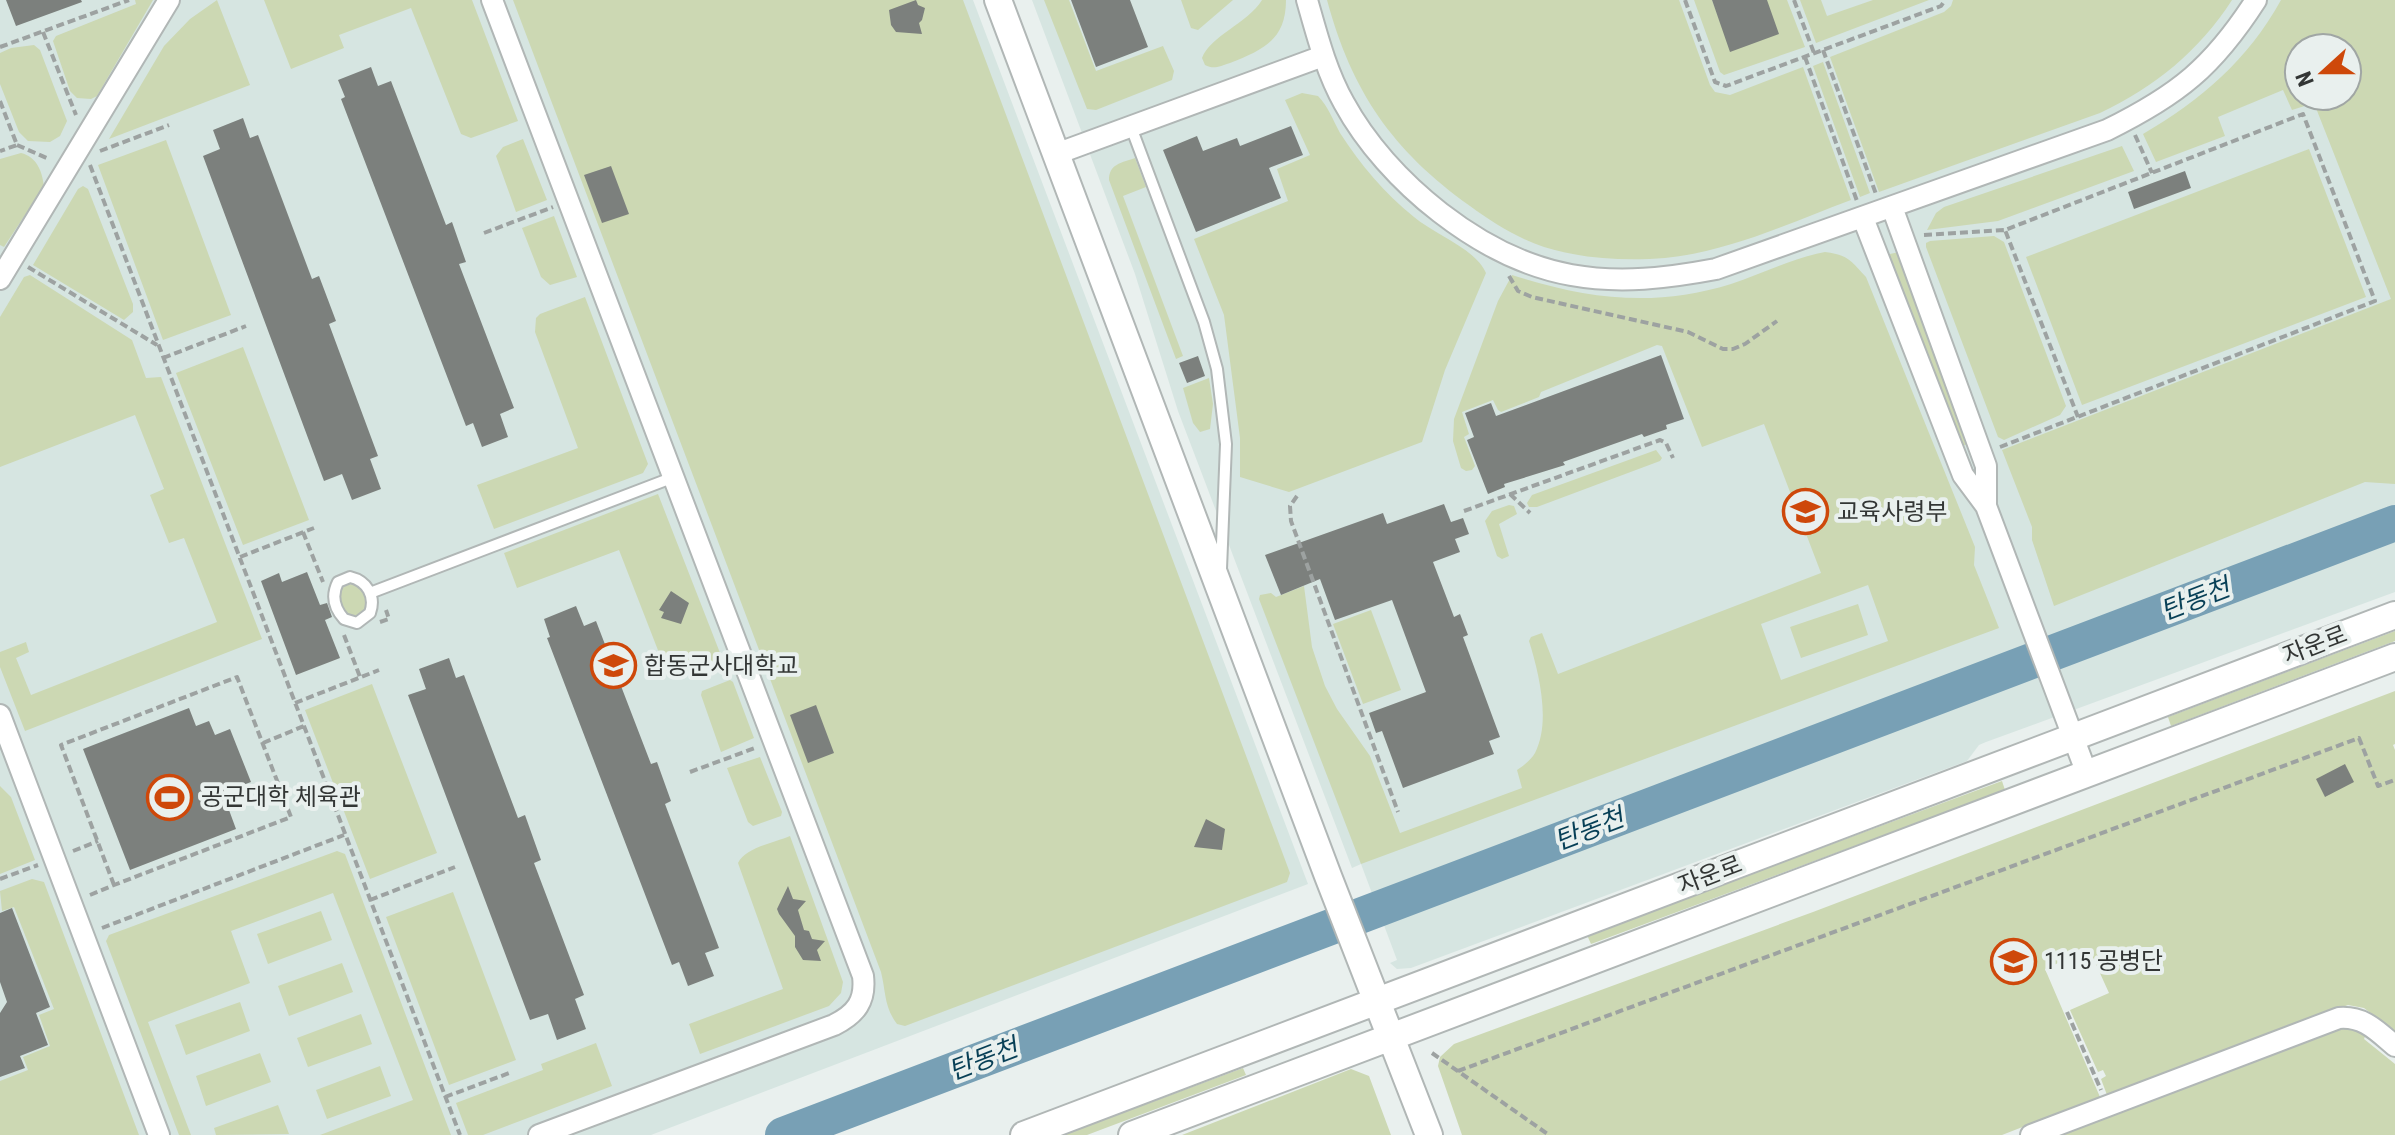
<svg xmlns="http://www.w3.org/2000/svg" width="2395" height="1135" font-family="'Roboto Condensed','Noto Sans KR',sans-serif">
<rect width="100%" height="100%" fill="#e9f0ee"/>
<path fill="#d6e5e1" fill-rule="evenodd" d="M0,0h973l335,884 -657,251h-651z
M1032,0h1363v592l-409,150 -7,3 -12,16 -556,207 -14,1 -7,-6 7,-3 -36,-96 -9,4 -174,-457 -43,-137zM2299,48h48v48h-48z"/>
<path fill="#ccd8b3" fill-rule="evenodd" d="M135,0h18l-56,96 -6,3 -14,-1 -7,-7 -17,-50 3,-5 80,-32z
M217,0l33,85 -141,54 55,-93 26,-27z
M264,0h208l46,121 -47,17 -10,-4 -50,-126 -72,27 5,13 -53,21z
M513,0h450l327,873 -3,9 -382,144 -8,-2c-13,-17 -11,-32 -16,-52z
M1044,0h25l27,71 67,-25 11,25 -2,9 -76,30 -9,-1z
M1181,0h52l-35,30 -7,-2z
M1262,0h24c0,40 -23,50 -56,63 -10,3 -16,7 -25,2l-3,-7c8,-22 46,-35 60,-58z
M1327,0h352l31,85 5,7 15,3 73,-28 48,133c-59,22 -122,52 -186,58 -39,3 -83,1 -121,-11 -27,-9 -52,-25 -74,-41 -78,-56 -118,-114 -143,-206z
M1694,0h18l19,51 36,-51h20l18,47 -81,28 -4,-3z
M1800,0h21l6,16 46,-16h56l-113,43z
M1953,0h279c-33,51 -77,87 -132,113l-221,79 -49,-135 114,-45 7,-6z
M2281,0h114v484l-30,-2 -311,124 -22,-66v-13l-30,-77 389,-151 -77,-196 -22,7 -9,-20 -65,27 7,19 -69,26 -13,-28c58,-34 105,-74 138,-134zM2299,48h48v48h-48z
M34,45l6,5 27,71 -7,15 -10,6 -22,-1 -9,-9 -19,-48v-31l11,-5z
M1823,62l47,131 -10,4 -47,-131z
M1302,93l16,3c10,10 15,24 22,37 20,31 45,61 74,84 20,17 62,32 72,56l-41,97 -23,72 -133,50 -49,-15v-39l-16,-123 -30,-76 94,-38 -11,-32 33,-14 -25,-55z
M523,139l24,61 -31,12 -20,-56 7,-9z
M166,140l65,175 -68,25 -65,-175z
M2122,146l12,25 -136,50 -71,9 9,-17 8,-6z
M2309,149l57,148 -284,108 -56,-148z
M21,153c16,4 21,18 23,33l-40,61 -4,-2v-86z
M1135,158l11,29 -23,9 60,160 -7,3 -67,-179c0,-16 12,-17 26,-22z
M83,186l5,3 45,115v8l-9,8 -91,-55 45,-76z
M554,216l23,61 -27,8 -9,-8 -19,-49z
M1994,236l10,6 62,164 -6,9 -56,25 -6,-3 -72,-190v-4l4,-2z
M1825,252c24,3 26,9 41,25l109,270 -1,18 25,63 -638,236 -102,-265 1,-4 11,-2 5,4 28,-11 8,61 13,39 12,23 33,47 30,77 122,-45 -5,-18c6,-4 14,-10 18,-17 16,-31 4,-80 -6,-112l2,-4 11,-4 16,41 263,-101 -57,-149 -62,23 -40,-101 -5,-1 -116,47 -2,5 -38,15 -3,-2 -5,-10 -31,12 7,22 -5,3 11,29 -3,4 -6,1 -5,-3 -8,-27 1,-22 44,-118 14,-26c75,24 142,33 219,9 31,-10 62,-26 94,-32zM1868,585l20,56 -107,39 -20,-56z
M1899,252l69,192 -6,2 -74,-188 2,-4z
M30,275l102,65 14,38 15,-1 101,262 -237,92 -25,-64v-15l26,-10 3,10 -13,6 15,37 186,-73 -33,-84 -15,5 -19,-48 14,-6 -29,-74 -135,52v-150l24,-40z
M585,297l63,167 -5,9 -149,56 -17,-44 101,-37 -43,-116 1,-14 4,-4z
M243,347l66,173 -66,25 -67,-172z
M1209,378l4,26 -3,25 -10,3 -7,-9 -10,-35z
M1656,450l6,8 -2,3 -123,46h-8l-2,-4 5,-8z
M658,494l64,164 -48,19 -6,-1 -49,-126 -102,38 -13,-35z
M1509,505l5,1 3,8 -18,10 10,32 -7,3 -5,-3 -12,-35 7,-10z
M337 600a16 16 0 1 1 32 0a16 16 0 1 1-32 0Z
M1858,604l10,31 -67,23 -11,-31z
M1371,610l30,80 -38,14 -30,-80z
M2395,631v10l-224,85 -3,-9z
M730,680l3,2 21,56 -33,14 -20,-57 1,-4z
M372,684l65,169 -67,26 -65,-169z
M2395,691v53l-2,1 2,5v282l-31,-24 -16,-3 -241,90 -6,-16 5,-3 -3,-6 -5,2 -28,-62 39,-17 -20,-44 -44,20 55,128 -98,38h-540l-24,-69 2,-9 14,-13 359,-132z
M760,757l22,55 -1,4 -28,10 -5,-4 -21,-54z
M2002,781l3,9 -414,154 -4,-9z
M0,786l11,11 24,63 -35,14z
M790,836l53,146 -2,11 -12,13 -129,48 -11,-30 94,-35 -45,-126c8,-16 36,-20 52,-27z
M337,851l8,3 106,281h-131l93,-35 -80,-207 -102,38 19,52 -102,39 43,113h-12l-73,-194 3,-6z
M32,879l12,3 95,253h-139v-54l28,-11 -5,-13 27,-11 -11,-31 15,-6 -40,-102 -12,4 -2,-20z
M453,892l63,168 -67,25 -63,-168z
M321,911l11,29 -64,24 -11,-30z
M342,963l11,29 -64,24 -11,-30z
M240,1002l10,29 -64,24 -11,-30z
M361,1014l11,30 -64,23 -11,-29z
M2352,1026l14,8 -2,5 31,25v71h-338l277,-106z
M596,1043l16,43 -129,49h-15l-12,-32 87,-33 -2,-6z
M260,1053l11,29 -65,24 -10,-30z
M380,1066l11,30 -64,23 -11,-29z
M1243,1068l3,7 -159,60h-24z
M1351,1069l18,7 22,59h-209z
M278,1105l11,29 -73,1 -2,-7z"/>
<g fill="none" stroke-linecap="round" stroke-linejoin="round">
<path stroke="#78a0b5" stroke-width="36" d="M783,1135l1612,-612"/>
</g>
<path fill="#7c807d" d="M6,0h75l1,2 -66,24z
M916,0l2,5 7,3 -3,12 -3,3 3,11 -26,-2 -5,-7 -2,-15z
M1071,0h59l18,47 -52,20z
M1712,0h55l12,34 -49,18z
M371,67l7,19 13,-5 55,144 6,-3 14,40 -7,2 55,144 -14,6 8,23 -26,10 -9,-24 -7,3 -125,-327 4,-2 -7,-17z
M243,118l7,20 8,-3 54,144 7,-3 17,45 -7,3 49,132 -8,3 11,30 -29,11 -10,-26 -18,7 -121,-325 17,-7 -7,-19z
M1291,126l12,29 -34,13 12,30 -85,34 -33,-82 34,-14 6,15 34,-13 3,8z
M611,166l18,48 -27,9 -18,-48z
M2185,171l6,17 -57,21 -6,-17z
M1661,355l23,64 -18,6 1,4 -23,8 -2,-3 -79,28 2,3 -61,19 1,3 -17,7 -21,-54 7,-3 -9,-24 26,-10 5,13z
M1198,356l7,20 -18,7 -8,-20z
M1444,504l7,18 12,-4 6,16 -14,5 5,13 -27,10 21,55 6,-3 8,21 -5,2 37,100 -11,4 5,13 -91,34 -21,-57 -6,2 -7,-20 57,-21 -34,-92 -57,20 -15,-41 -39,16 -16,-40 118,-42 4,11z
M307,572l13,33 7,-2 5,14 -7,3 15,38 -44,17 -35,-94 18,-8 3,9z
M671,591l18,12 -8,21 -20,-6 3,-6 -5,-2z
M576,606l8,20 12,-5 55,143 6,-2 14,39 -6,3 54,144 -14,5 9,23 -26,10 -9,-24 -7,3 -125,-327 3,-1 -6,-18z
M449,658l7,20 8,-3 54,143 7,-3 16,45 -7,3 50,132 -9,4 11,30 -29,11 -9,-26 -18,6 -122,-325 18,-6 -7,-20z
M816,705l18,48 -26,10 -18,-48z
M189,708l7,18 13,-5 6,14 15,-6 21,53 -16,6 7,17 -13,5 7,19 -106,41 -47,-121z
M2345,764l9,18 -29,15 -9,-18z
M1206,819l19,10 -3,21 -28,-3z
M788,886l5,13 13,2 -8,9 6,20 5,1 3,8 13,2 -8,9 4,11 -18,-1 -8,-13v-11l-16,-22 -2,-5z
M12,908l38,99 -14,6 12,32 -28,11 5,12 -25,9v-64l7,-11 -7,-20v-69z"/>
<g fill="none" stroke-linecap="round" stroke-linejoin="round">
<defs>
<path id="service" d="M1131,127l73,195 13,47 9,75 -5,125
M350,577c17,4 26,19 20,36l-13,10 -13,-4c-10,-11 -13,-23 -6,-37z
M370,593l304,-116"/>
<path id="minor" d="M492,0l371,976c3,25 -7,38 -29,49l-295,110
M1307,0c10,35 19,71 37,103 43,79 138,156 227,172 49,9 97,3 145,-6l391,-139c71,-35 106,-63 149,-130
M1056,154l267,-98
M1892,207l94,259v40
M1863,218l100,257 23,31 101,268
M0,279l169,-279
M0,715l159,420
M2031,1135l308,-117c25,-2 38,13 56,28"/>
<path id="tertiary" d="M998,0l330,876 101,259
M1024,1135l1371,-520
M1132,1135l1263,-478"/>
</defs>
<use href="#service" stroke="#b1b7b6" stroke-width="14"/>
<use href="#minor" stroke="#b1b7b6" stroke-width="24"/>
<use href="#tertiary" stroke="#b1b7b6" stroke-width="30"/>
<path stroke="#9da2a1" stroke-width="4" stroke-dasharray="8 4" stroke-linecap="butt" d="M1685,0l30,82 11,4 215,-80 4,-6
M1794,0l20,53
M43,32l33,83
M0,47l129,-47
M1823,50l53,144
M1805,57l52,144
M0,101l17,44 -17,6
M2135,135l17,38
M17,145l32,14
M100,151l69,-26
M90,165l370,970
M484,233l69,-26
M1924,235l81,-5
M28,267l129,78
M1509,276l9,15 14,6 156,35 35,17h10l12,-5 32,-23
M163,358l83,-32
M2000,447l375,-146 -72,-187 -298,116 73,187
M1510,494l20,19
M1297,496l-7,10 1,15 107,291
M1464,511l196,-71 6,3 7,15
M303,532l20,50
M240,557l74,-29
M380,622l9,-3 -3,-9
M344,635l16,42
M295,703l84,-33
M263,743l41,-17
M690,772l65,-24
M73,851l25,-10
M0,879l38,-14
M90,895l24,-10 177,-68 -54,-140 -176,68 53,140
M370,900l85,-33
M102,928l242,-93
M2067,1012l34,78
M1432,1053l117,82
M1458,1071l901,-333 19,48 17,-6
M445,1097l67,-25"/>
<use href="#service" stroke="#fff" stroke-width="10"/>
<use href="#minor" stroke="#fff" stroke-width="20"/>
<use href="#tertiary" stroke="#fff" stroke-width="26"/>
</g>
<defs>
<symbol id="university-ring" viewBox="-11 -11 22 22"><circle r="9.5" fill="#e9f0ee" stroke="#ce480a" stroke-width="1.5"/><path d="M0-5L7-2L0 1L-7-2ZM-4 1L0 2.5L4 1V4Q0 6-4 4Z" fill="#ce480a"/></symbol>
<symbol id="stadium-ring" viewBox="-11 -11 22 22"><circle r="9.5" fill="#e9f0ee" stroke="#ce480a" stroke-width="1.5"/><path d="M0-5a6.5 5 0 1 0 0 10a6.5 5 0 1 0 0-10ZM-3.5-1.8h7v3.6h-7Z" fill="#ce480a"/></symbol>
</defs>
<g fill-rule="evenodd">
<use href="#university-ring" x="1780" y="486" width="51" height="51"/>
<use href="#university-ring" x="588" y="640" width="51" height="51"/>
<use href="#stadium-ring" x="144" y="772" width="51" height="51"/>
<use href="#university-ring" x="1988" y="936" width="51" height="51"/>
</g>
<g text-anchor="middle" stroke-width="8" stroke-linejoin="round" paint-order="stroke">
<g font-size="24" fill="#333635" stroke="#e9f0ee" text-anchor="start">
<text x="1837" y="520">교육사령부</text>
<text x="644" y="674">합동군사대학교</text>
<text x="201" y="805">공군대학 체육관</text>
<text x="2044" y="969">1115 공병단</text>
</g>
<g font-size="24" fill="#333635" stroke="#e9f0ee">
<text transform="translate(2315 645) rotate(-21)" y="8">자운로</text>
<text transform="translate(1710 875) rotate(-21)" y="8">자운로</text>
</g>
<g font-size="26" font-style="italic" fill="#073f56" stroke="#e9f0ee">
<text transform="translate(2195 599) rotate(-21)" y="9">탄동천</text>
<text transform="translate(1589 829) rotate(-21)" y="9">탄동천</text>
<text transform="translate(983 1059) rotate(-21)" y="9">탄동천</text>
</g>
</g>
<g transform="translate(2323 72) rotate(249)"><circle r="38" fill="#e9f0ee" stroke="#a0a6a4" stroke-width="2"/>
<path d="M0-6L14 30L0 20L-14 30Z" fill="#ce480a"/>
<text y="-12" font-size="22" font-weight="bold" text-anchor="middle" fill="#333635">N</text>
</g>
</svg>
